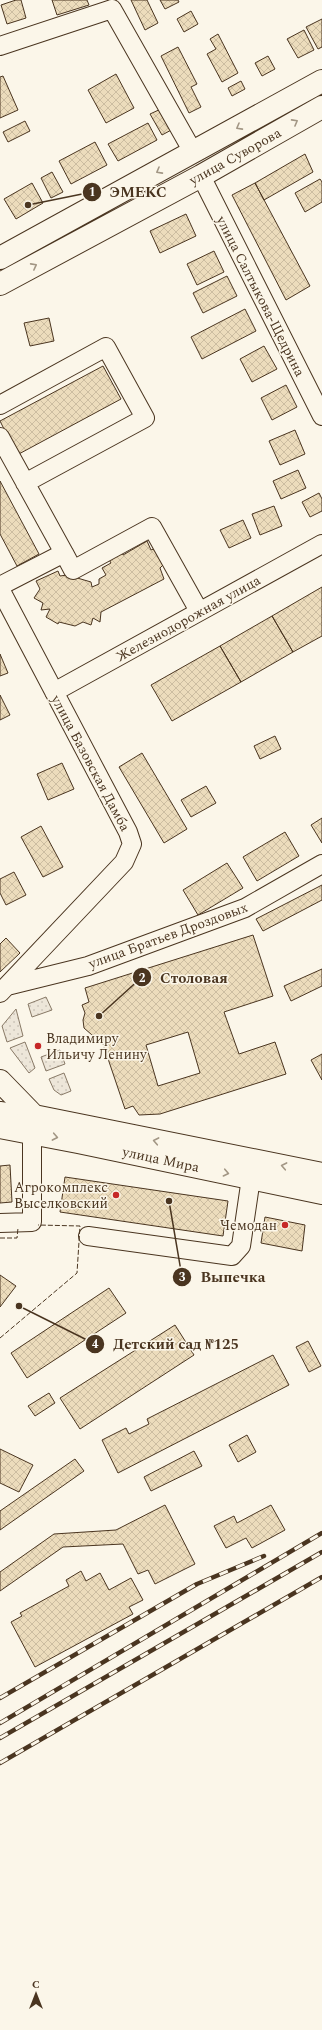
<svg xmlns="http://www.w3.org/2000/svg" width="322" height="2030" font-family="Spectral,serif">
<defs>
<pattern id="grass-dots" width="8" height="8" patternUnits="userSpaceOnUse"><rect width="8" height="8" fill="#ede6d9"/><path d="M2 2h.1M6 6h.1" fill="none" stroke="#cdc6ba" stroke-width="1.8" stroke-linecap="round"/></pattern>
<pattern id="building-cross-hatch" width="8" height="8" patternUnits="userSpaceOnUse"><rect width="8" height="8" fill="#ecdcbc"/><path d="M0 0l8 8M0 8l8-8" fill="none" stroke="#ccbda1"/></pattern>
</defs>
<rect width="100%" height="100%" fill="#fbf6e9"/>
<path fill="url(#grass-dots)" stroke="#887966" d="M46,997l6,13 -20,7 -4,-13z
M16,1009l7,27 -16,6 -5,-16z
M25,1042l10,26 -6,5 -19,-25z
M60,1050l5,14 -19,7 -5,-14z
M64,1073l7,18 -10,4 -7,-5 -5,-11z"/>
<path fill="url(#building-cross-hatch)" stroke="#4a3520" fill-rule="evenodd" d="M16,0h5l5,18 -19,6 -6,-19z
M52,0h35l2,5 -32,10z
M131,0h16l11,23 -13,7z
M160,0h18l1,2 -14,7z
M191,11l7,13 -14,8 -7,-13z
M322,19v28l-4,2 -12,-22z
M304,30l10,20 -16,8 -11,-19z
M218,34l20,39 -16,9 -15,-28 9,-5 -6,-10z
M178,47l19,37 -6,3 10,20 -12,6 -28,-57z
M268,56l7,13 -13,7 -7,-13z
M116,74l18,34 -28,15 -18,-33z
M3,76l15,34 -18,8v-41z
M241,81l4,8 -13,7 -4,-8z
M163,108l12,20 -13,7 -12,-21z
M25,121l5,10 -22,11 -5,-10z
M148,123l9,17 -39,21 -10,-17z
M95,142l12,23 -36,19 -12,-23z
M305,154l8,18 -49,28 -9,-17z
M52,172l11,20 -12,6 -10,-20z
M320,179l2,3v20l-17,10 -10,-19z
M32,183l11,20 -27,16 -12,-20z
M255,183l55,103 -24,14 -54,-105z
M186,214l10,22 -36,17 -10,-22z
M214,251l10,21 -27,13 -10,-21z
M227,276l10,20 -34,17 -10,-20z
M245,309l11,22 -54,28 -11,-22z
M49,318l5,23 -24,5 -6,-23z
M264,346l13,23 -25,13 -12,-23z
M103,366l18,33 -104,56 -17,-34z
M286,385l11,22 -25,13 -11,-22z
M295,430l10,24 -25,11 -11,-24z
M298,470l8,18 -25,11 -8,-18z
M0,481l39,73 -22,12 -17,-32z
M319,493l3,6v12l-12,6 -8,-15z
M274,506l8,20 -22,9 -8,-21z
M243,520l8,18 -22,10 -9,-18z
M147,541l4,9 5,-2 9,15 -5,5 4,11 -63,33 -1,10 -7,-4 -2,7 -8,-3 -8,4 -16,-4 -1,2 -12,-7 4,-8 -9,1 2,-7 -9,-5 6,-9 -4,-8 22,-10 2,5 7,-1 24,7 1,5 7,-3v-5l7,-4 -4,-7 9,-5 -3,-5 13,-8 2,5z
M322,587v49l-29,16 -21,-36z
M272,616l21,36 -52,30 -21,-36z
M220,646l21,36 -69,39 -21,-36z
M0,654l8,19 -8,3z
M0,695l10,20 -10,5z
M275,736l6,13 -21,10 -6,-13z
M142,753l45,76 -23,14 -45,-76z
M62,763l12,26 -26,11 -11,-26z
M206,786l10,17 -25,14 -10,-17z
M322,818v25l-11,-18z
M41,826l22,41 -20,10 -22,-40z
M285,832l14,24 -42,25 -14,-24z
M227,863l16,25 -45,27 -15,-25z
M14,872l12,23 -20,10 -6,-12v-14z
M322,885v15l-59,31 -7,-12z
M253,935l20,61 -49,16 15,42 36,-12 11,32 -126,40 -21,1 -6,-9 -8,3 -24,-71 -9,-3 -8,-7 -1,-8 2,-7 -3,-8 7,-3 -4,-14zM188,1032l12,41 -42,13 -12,-41z
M6,938l14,15 -20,19v-28z
M322,969v17l-31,15 -7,-15z
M322,1054v26l-11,-20z
M10,1165l2,37 -12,1v-37z
M65,1177l163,24 -5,35 -163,-24z
M265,1217l40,8 -3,26 -41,-8z
M0,1275l16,11 -16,21z
M109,1288l17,25 -99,65 -16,-25z
M175,1325l19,30 -114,74 -20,-31z
M308,1341l13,25 -12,6 -13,-25z
M273,1355l16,30 -171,88 -16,-33 24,-12 3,6 20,-10 -2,-5z
M49,1393l6,10 -20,13 -7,-10z
M247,1435l9,17 -18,10 -9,-17z
M0,1449l33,16 -14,27 -19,-9z
M194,1451l8,15 -51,25 -7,-14z
M75,1459l9,12 -84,59v-19z
M165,1505l30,59 -40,20 -7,-14 -10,4 -15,-30 -60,3 -63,44v-19l54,-38 62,-4z
M271,1505l14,25 -33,18 -6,-10 -20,10 -12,-22 20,-10 3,7z
M81,1571l5,10 14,-8 9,17 22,-12 12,22 -14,7 4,7 -98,53 -24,-45 11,-6 -2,-3 49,-27 -3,-6z"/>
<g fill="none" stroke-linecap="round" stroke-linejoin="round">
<defs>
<path id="minor" d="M112,9l81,143
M0,46l112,-37
M201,176l121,240
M0,405l106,-58 39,71 -120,65
M0,437l64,116
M0,586l64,-33 9,17 79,-43 47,84
M0,589l128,243 4,12 -8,18 -124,131
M54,692l268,-148
M7,986l81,-20 157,-58 77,-44
M0,1111l34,5
M0,1223l32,-1v-89
M88,1236l144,20 9,-10 10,-68"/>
<path id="major" d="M0,258l322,-177
M0,284l201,-108 121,-69
M0,1081l34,35 288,58
M0,1127l78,15 244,51"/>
</defs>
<use href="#minor" stroke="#4a3520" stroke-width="20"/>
<use href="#major" stroke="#4a3520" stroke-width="24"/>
<use href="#minor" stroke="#fbf6e9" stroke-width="18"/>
<use href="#major" stroke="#fbf6e9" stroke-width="22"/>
<defs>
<path id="rail" d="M0,1698l197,-114 67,-28
M0,1723l322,-190
M0,1738l322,-186
M0,1763l322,-186"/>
</defs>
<use href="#rail" stroke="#4a3520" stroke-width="4.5"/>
<use href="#rail" stroke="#fbf6e9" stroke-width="3" stroke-dasharray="9" stroke-linecap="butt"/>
<path stroke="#4a3520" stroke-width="1" stroke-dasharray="5 2" stroke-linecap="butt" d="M0,1238h17l1,-10
M0,1338l77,-65 3,-47 -42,-1"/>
</g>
<defs><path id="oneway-chevron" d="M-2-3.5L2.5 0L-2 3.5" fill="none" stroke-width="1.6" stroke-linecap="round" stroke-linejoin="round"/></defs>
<g stroke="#a29684">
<use href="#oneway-chevron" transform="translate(295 122) rotate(-29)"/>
<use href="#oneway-chevron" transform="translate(239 127) rotate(151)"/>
<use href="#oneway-chevron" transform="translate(159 171) rotate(151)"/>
<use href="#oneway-chevron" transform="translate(34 266) rotate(-28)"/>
<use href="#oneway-chevron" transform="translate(55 1137) rotate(11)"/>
<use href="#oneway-chevron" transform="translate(156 1141) rotate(-169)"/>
<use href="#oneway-chevron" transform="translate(284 1166) rotate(-169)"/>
<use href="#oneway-chevron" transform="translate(226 1173) rotate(12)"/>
</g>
<g fill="#c62828" stroke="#fbf6e9" stroke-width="1.5">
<circle cx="38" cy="1046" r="4"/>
<circle cx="116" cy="1195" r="4"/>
<circle cx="285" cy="1225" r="4"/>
</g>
<g text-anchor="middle" stroke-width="3" stroke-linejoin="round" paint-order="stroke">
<g font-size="14" fill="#4a3520" stroke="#fbf6e9">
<text transform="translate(235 156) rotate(-29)" y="5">улица Суворова</text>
<text transform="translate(261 296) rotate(63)" y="5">улица Салтыкова-Щедрина</text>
<text transform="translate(188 618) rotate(-29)" y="5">Железнодорожная улица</text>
<text transform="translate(91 763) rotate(62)" y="5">улица Базовская Дамба</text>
<text transform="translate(168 935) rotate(-20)" y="5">улица Братьев Дроздовых</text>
<text transform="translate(161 1159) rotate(12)" y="5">улица Мира</text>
</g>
<g font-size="14" fill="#4a3520" stroke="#fbf6e9" text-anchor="end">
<text x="46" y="1043" text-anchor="start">Владимиру<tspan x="46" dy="16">Ильичу Ленину</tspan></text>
<text x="108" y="1192">Агрокомплекс<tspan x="108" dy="16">Выселковский</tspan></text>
<text x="277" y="1230">Чемодан</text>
</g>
</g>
<path fill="none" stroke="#4a3520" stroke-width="1.5" d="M28 205L92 192M99 1016L142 977M169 1201L182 1277M19 1306L95 1344"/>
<g fill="#4a3520" stroke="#fbf6e9" stroke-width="1.5">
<circle cx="28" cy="205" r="4"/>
<circle cx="99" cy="1016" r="4"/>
<circle cx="169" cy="1201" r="4"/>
<circle cx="19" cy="1306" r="4"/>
<circle cx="92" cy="192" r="10"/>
<circle cx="142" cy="977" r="10"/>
<circle cx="182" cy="1277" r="10"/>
<circle cx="95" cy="1344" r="10"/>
</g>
<g font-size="12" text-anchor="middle" font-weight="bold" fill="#fff">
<text x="92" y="196">1</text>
<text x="142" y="982">2</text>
<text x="182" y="1281">3</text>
<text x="95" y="1348">4</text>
</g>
<g font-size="15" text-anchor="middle" font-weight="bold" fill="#4a3520" stroke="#fbf6e9" stroke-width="3" stroke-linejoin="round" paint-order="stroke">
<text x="138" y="197">ЭМЕКС</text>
<text x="194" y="983">Столовая</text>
<text x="233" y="1282">Выпечка</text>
<text x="176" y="1349">Детский сад №125</text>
</g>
<g transform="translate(36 1994)" stroke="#fbf6e9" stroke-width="3" paint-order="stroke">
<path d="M0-3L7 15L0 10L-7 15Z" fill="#4a3520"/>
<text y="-6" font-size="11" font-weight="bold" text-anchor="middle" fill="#4a3520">С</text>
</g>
</svg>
